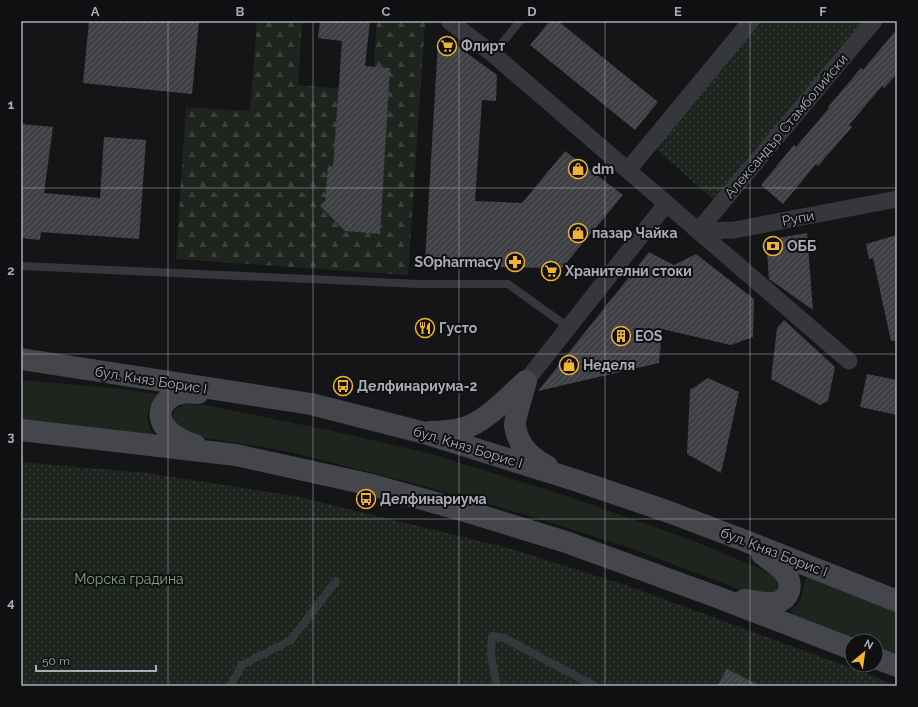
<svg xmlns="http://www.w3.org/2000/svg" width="918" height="707" font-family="Raleway,sans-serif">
<defs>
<pattern id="forest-firs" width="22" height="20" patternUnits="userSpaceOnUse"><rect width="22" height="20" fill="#1d251e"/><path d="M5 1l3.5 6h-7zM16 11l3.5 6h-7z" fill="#3b423c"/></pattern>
<pattern id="park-dots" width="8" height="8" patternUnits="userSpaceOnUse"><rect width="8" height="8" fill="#1d251e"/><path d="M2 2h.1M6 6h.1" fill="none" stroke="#3b423c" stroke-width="1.8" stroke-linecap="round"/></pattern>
<pattern id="building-hatch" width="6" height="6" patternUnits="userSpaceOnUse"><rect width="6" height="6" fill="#3f4044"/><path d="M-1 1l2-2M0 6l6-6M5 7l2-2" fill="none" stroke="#58595d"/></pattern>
</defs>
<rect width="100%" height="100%" fill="#151517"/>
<path fill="#1d251e" d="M21,380l101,9 39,6c-18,14 -17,27 -3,45l-137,-17z
M185,404l20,1 123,25 100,23 136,42 130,46 65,27 16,9 4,6 -1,9 -19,5 -126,-48 -106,-34 -118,-33 -124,-31 -102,-17 -12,-14 4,-10z
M809,576l88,36v44l-21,-8v-7h-18l-65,-26 -2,-6c18,-11 6,-21 18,-33z"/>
<path fill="url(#forest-firs)" d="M257,21h45l-4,64 74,6 5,-70h48l-17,254 -232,-16 10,-152 64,4z"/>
<path fill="url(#park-dots)" d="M758,21h109l-151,181 -62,-55z
M21,462l126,11 148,23 217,53 119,38 242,89 24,10h-876z"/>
<path fill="url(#building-hatch)" d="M89,21h110l-7,73 -109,-11z
M320,21h50l-5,45 25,2 -10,166 -35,-3 -25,-25 5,-5 3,-35 5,1 9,-126 -24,-3z
M550,21h8l100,81 -23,28 -105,-85z
M897,29v45l-13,14 -2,-2 -33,39 3,2 -34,39 -2,-2 -33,40 -22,-19 33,-40 2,2 33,-39 -1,-1 33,-39 2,2z
M446,38l51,37 -1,26 -14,-1 -7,101 47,2 43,-52 58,44 -61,73 -64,-1 -73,-5 13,-220z
M21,124l32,3 -9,66 56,5 4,-61 42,3 -7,99 -98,-7 -1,8 -19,-2z
M807,233l6,77 -44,-31 -3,-39z
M897,235v106h-6l-18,-83 -4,1 -3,-15z
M649,252l25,13 22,-11 58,45 -1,38 -22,8 -69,-16 -3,34 -121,28z
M784,320l51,47 -7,34 -8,4 -49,-26 6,-51z
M867,374l30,6v35l-37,-8z
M708,378l31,14 -18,81 -34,-19 3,-64z
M727,669l34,17h-44z"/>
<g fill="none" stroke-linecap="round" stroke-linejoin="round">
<path stroke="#36373c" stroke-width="8" d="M493,54l27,-33
M21,266l398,18h89l60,43
M230,686l12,-21 49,-25 45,-59
M497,686l-6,-31 1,-19 12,2 91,48"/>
<path stroke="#36373c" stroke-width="17" d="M449,21l44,33 356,307
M628,170l123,-149
M698,231l176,-210
M698,231l36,-1 163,-31
M526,381l140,-177"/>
<path stroke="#44464c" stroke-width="22" d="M21,359l290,45 110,28 154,48 94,32 74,28 154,61
M526,381c-2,9 -12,38 -11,45 3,20 16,32 32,40
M21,430l215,25 136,30 93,26 101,31 151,55 135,52
M430,432c12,0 28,-1 40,-6 21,-10 39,-30 56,-45
M195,445c-11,-4 -22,-8 -29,-17 -13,-15 -1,-33 17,-35 5,-1 10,0 15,0
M744,600c11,1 24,5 34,2 6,-2 9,-5 11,-11 5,-18 -16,-28 -27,-37
M876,658l21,8"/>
</g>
<path fill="none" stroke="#a7acb7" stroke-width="1" stroke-opacity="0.55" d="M168,21v665M313,21v665M459,21v665M605,21v665M750,21v665M21,188h876M21,354h876M21,519h876"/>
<defs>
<symbol id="supermarket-ring" viewBox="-11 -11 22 22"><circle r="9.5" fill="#101012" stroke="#f1b332" stroke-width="1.5"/><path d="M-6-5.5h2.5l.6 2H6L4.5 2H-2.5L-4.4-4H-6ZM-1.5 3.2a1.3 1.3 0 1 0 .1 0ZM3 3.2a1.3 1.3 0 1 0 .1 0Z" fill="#f1b332"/></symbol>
<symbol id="shop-ring" viewBox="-11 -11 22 22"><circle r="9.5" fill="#101012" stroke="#f1b332" stroke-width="1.5"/><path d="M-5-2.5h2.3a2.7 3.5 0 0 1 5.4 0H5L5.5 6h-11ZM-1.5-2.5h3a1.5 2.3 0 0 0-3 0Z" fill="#f1b332"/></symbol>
<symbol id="bank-ring" viewBox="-11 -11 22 22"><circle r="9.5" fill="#101012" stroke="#f1b332" stroke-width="1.5"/><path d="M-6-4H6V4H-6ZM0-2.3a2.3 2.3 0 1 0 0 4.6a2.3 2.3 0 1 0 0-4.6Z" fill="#f1b332"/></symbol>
<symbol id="pharmacy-ring" viewBox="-11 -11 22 22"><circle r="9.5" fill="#101012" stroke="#f1b332" stroke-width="1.5"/><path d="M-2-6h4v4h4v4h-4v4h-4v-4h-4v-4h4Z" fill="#f1b332"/></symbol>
<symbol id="restaurant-ring" viewBox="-11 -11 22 22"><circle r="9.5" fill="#101012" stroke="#f1b332" stroke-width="1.5"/><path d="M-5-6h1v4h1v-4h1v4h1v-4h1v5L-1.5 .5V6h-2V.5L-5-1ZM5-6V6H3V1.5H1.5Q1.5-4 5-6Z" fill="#f1b332"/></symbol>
<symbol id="building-ring" viewBox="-11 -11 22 22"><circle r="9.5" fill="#101012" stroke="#f1b332" stroke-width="1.5"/><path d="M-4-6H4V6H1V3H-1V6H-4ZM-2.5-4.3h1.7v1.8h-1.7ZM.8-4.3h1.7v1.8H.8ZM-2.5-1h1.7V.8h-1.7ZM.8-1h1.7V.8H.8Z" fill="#f1b332"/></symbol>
<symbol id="bus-ring" viewBox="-11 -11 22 22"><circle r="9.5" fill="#101012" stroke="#f1b332" stroke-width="1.5"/><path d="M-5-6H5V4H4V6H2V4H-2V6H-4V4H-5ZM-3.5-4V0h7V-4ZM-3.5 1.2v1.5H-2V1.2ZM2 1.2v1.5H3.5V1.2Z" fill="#f1b332"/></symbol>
</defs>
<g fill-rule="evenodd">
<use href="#supermarket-ring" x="436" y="35" width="22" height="22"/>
<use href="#shop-ring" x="567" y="158" width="22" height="22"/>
<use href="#shop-ring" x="567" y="222" width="22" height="22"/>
<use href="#bank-ring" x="762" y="235" width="22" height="22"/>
<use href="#pharmacy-ring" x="504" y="251" width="22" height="22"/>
<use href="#supermarket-ring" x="540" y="260" width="22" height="22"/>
<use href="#restaurant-ring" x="414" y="317" width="22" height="22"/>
<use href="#building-ring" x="610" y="325" width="22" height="22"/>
<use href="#shop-ring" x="558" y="354" width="22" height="22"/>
<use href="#bus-ring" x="332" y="375" width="22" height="22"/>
<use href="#bus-ring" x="355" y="488" width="22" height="22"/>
</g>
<g text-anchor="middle" stroke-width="4" stroke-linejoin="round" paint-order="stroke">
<g font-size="14" font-weight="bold" fill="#a7acb7" stroke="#101012" text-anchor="start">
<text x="461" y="51">Флирт</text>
<text x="592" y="174">dm</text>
<text x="592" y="238">пазар Чайка</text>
<text x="787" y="251">ОББ</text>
<text x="501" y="267" text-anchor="end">SOpharmacy</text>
<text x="565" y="276">Хранителни стоки</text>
<text x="439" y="333">Густо</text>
<text x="635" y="341">EOS</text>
<text x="583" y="370">Неделя</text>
<text x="357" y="391">Делфинариума-2</text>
<text x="380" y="504">Делфинариума</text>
</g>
<g font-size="14" fill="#a7acb7" stroke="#101012">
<text transform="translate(786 126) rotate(-50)" y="5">Александър Стамболийски</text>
<text transform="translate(798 218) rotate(-11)" y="5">Рупи</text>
<text transform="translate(151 380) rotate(9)" y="5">бул. Княз Борис I</text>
<text transform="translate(468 447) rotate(17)" y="5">бул. Княз Борис I</text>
<text transform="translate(774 552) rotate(21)" y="5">бул. Княз Борис I</text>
</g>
<g font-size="14" fill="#7ea280" stroke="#101012">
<text x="129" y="584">Морска градина</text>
</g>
</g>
<rect width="918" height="707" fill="none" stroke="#101012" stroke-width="44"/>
<g transform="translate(864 653) rotate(29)"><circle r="19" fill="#101012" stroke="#4c4e54"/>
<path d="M0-3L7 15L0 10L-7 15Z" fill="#f1b332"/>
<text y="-6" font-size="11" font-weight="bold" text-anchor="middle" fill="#a7acb7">N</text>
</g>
<path d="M36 665v6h120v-6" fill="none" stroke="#a7acb7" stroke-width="2"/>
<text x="42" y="665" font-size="12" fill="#a7acb7" stroke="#101012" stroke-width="3" paint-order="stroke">50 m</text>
<rect x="22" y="22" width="874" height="663" fill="none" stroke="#a7acb7" stroke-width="1.5"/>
<g font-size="13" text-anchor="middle" font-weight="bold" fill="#a7acb7">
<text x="95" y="16">A</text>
<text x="240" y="16">B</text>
<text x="386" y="16">C</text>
<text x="532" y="16">D</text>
<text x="678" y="16">E</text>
<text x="823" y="16">F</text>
<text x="11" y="109">1</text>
<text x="11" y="275">2</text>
<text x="11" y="441">3</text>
<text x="11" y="607">4</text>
</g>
</svg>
